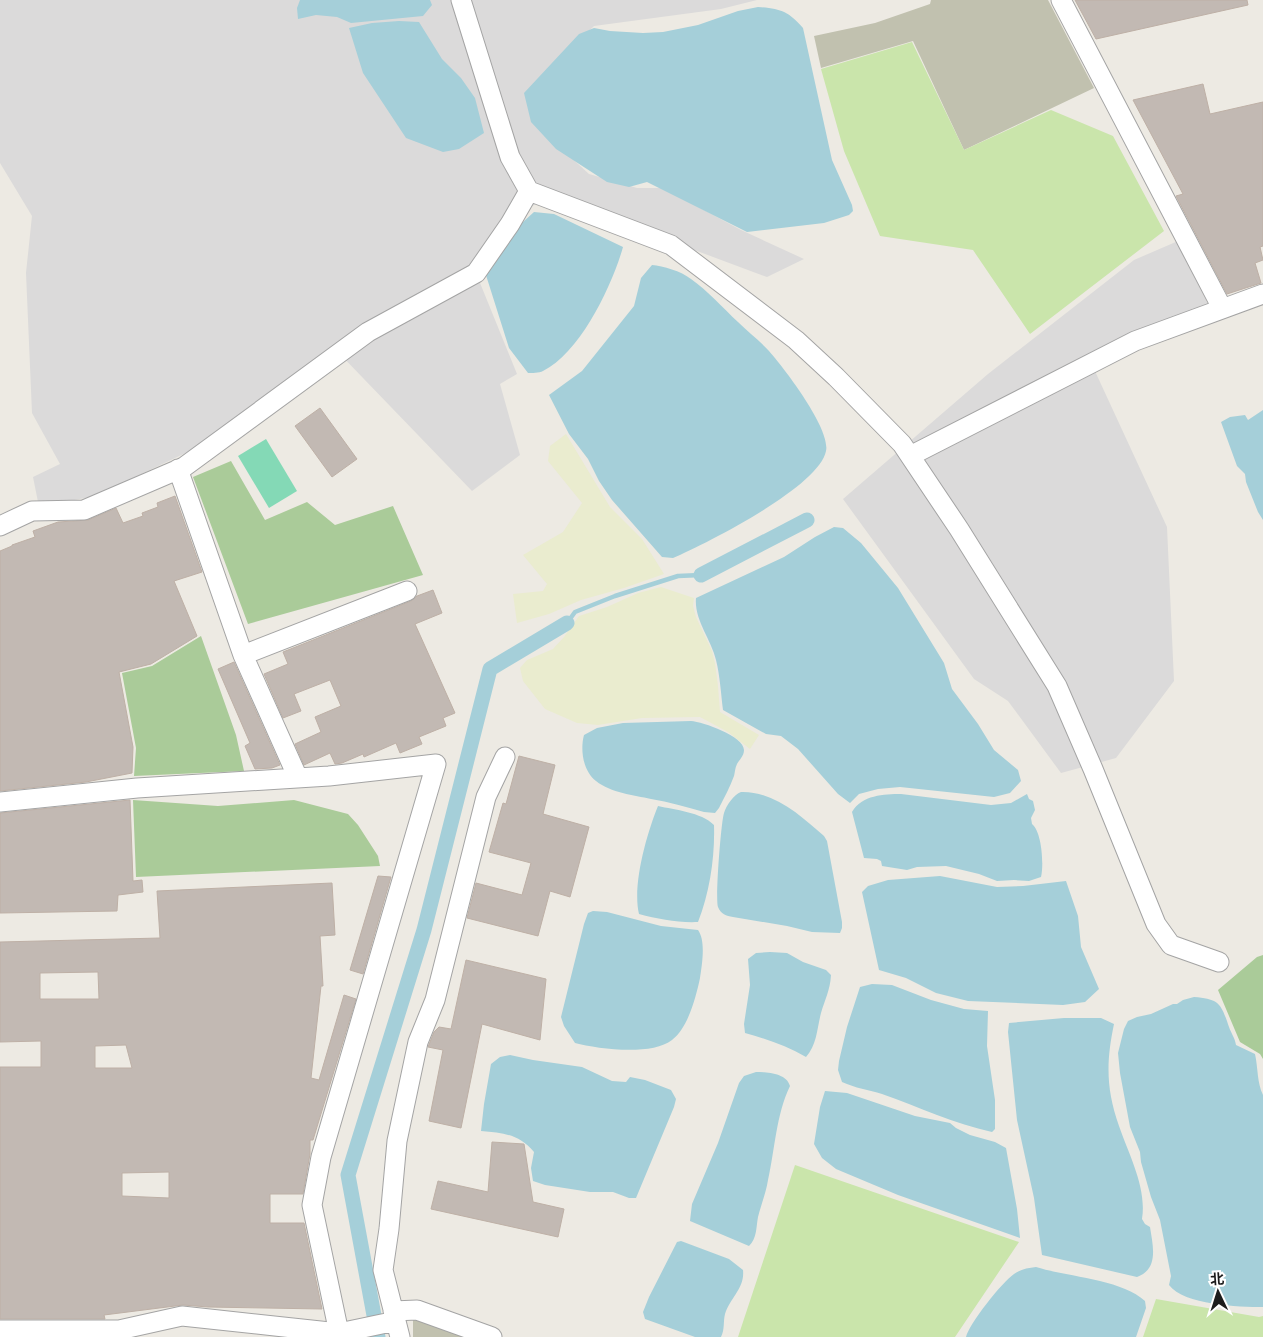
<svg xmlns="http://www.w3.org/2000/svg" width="1263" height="1337" font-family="'IBM Plex Sans','Noto Sans SC',sans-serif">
<rect width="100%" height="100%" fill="#edeae3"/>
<path fill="#dbdada" d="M0,0h757l-36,9 -127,17 -67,66 13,37 49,45 48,14h26l78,42 63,29 -37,18 -218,-81 -38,23 -33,59 39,96 -17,10 20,71 -48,36 -136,-141 -142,99 -99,47 -56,11 -6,-30 27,-13 -28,-51 -6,-140 6,-57 -32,-53z
M1178,241l31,65 -115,63 73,158 7,154 -58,77 -55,15 -53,-72 -34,-22 -131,-180 145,-125 146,-114z"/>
<path fill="#c1c1af" d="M931,0h117l46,88 -130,62 -51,-109 -92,27 -7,-32 61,-13 55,-19z
M413,1317l56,20h-56z"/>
<path fill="#eaeccf" d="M566,434l44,73 32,32 22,35 -40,14 -43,12 -32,14 -32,9 -4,-29 30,-3 4,-7 -24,-29 40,-23 19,-29 -34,-42 2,-15z
M661,587l33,11 -1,8 3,11 16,34 3,12 3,23 2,26 39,23 -9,14 -22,-17 -28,-15 -58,1 -44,7 -21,-2 -32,-14 -22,-28 -3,-13 7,-8 26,-11 11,-12 15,-21 28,-9 31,-14z"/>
<path fill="#cae5ab" d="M912,42l52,108 87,-40 62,26 51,95 -134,103 -57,-84 -93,-14 -36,-85 -23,-82z
M795,1165l224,77 -64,95h-217z
M1156,1299l103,18 4,-1v21h-120z"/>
<path fill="#aacb99" d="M231,461l34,59 42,-18 28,23 58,-19 30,69 -175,49 -55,-147z
M201,636l35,99 8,36 -110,5 2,-28 -14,-75 30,-7z
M133,800l85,6 76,-6 54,14 10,11 20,31 2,10 -244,11z
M1263,955v104l-3,-5 -20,-12 -22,-52 39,-33z"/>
<path fill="#84d9b6" d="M266,439l31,52 -28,17 -31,-52z"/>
<path fill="#a5cfd9" d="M300,0h130l2,5 -9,11 -72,7 -14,-6 -21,-2 -18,4 -1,-11z
M758,7c23,2 30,4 45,21l29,132 20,45 1,6 -4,4 -25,8 -77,9 -100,-50 -18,5 -22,-5 -51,-33 -25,-27 -7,-29 55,-59 15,-6 16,3 33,2 20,-1 35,-7 40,-14z
M399,21l20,1 23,37 19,19 14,20 9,35 -25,16 -16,3 -37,-14 -43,-65 -14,-45 23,-5z
M534,212l20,2 69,33c-11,39 -43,106 -80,124 -4,2 -11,2 -15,2l-19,-25 -24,-76 8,-23z
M652,265c11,1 29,6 39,14 17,12 32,29 47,43 10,10 22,19 31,29 15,17 62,78 57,100 -7,36 -119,92 -153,107l-11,-1 -50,-57 -13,-19 -11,-22 -19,-25 -20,-39 33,-24 52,-65 7,-28z
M1263,410v110l-5,-8 -12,-30 -1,-8 -8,-8 -16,-44 9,-5 15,-2 3,5z
M834,527l9,1 18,15 37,45 46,75 8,26 26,35 16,26 24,20 3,11 -11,12 -16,4 -94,-10 -22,2 -19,5 -9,9 -12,-9 -40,-45 -17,-13 -15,-2 -43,-24c-2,-16 -3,-34 -7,-50 -5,-21 -22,-40 -20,-62l88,-41 31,-20z
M691,721c12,1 53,15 53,29 0,6 -5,10 -7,14 -2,4 -2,8 -3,12 -4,11 -10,22 -15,32l-4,5 -11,-1c-18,-5 -35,-10 -53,-13 -17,-4 -40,-6 -55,-18 -13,-10 -16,-31 -12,-46l13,-7 26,-5z
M741,792c33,-1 60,24 83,44l3,5 15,81v6l-2,5 -28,-1 -25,-6 -54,-9c-7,-1 -12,-3 -15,-10 -3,-7 3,-85 6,-94 2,-7 10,-19 17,-21z
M901,794l90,11 20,-2 16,-9 2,5 4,2 2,9 -4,8 1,6c10,8 12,41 9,53l-12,4 -15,-1 -17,1 -18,-7 -33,-8 -29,1 -10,3 -25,-4 -1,-5 -4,-2 -13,-1 -12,-46c10,-17 32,-18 49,-18z
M658,806c17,4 43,6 56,19 1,31 -4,67 -16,97 -19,1 -40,-3 -59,-8 -7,-29 8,-81 19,-108z
M940,876l57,11 26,-1 43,-5 12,35 3,31 18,42 -14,13 -22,3 -95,-4 -32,-8 -30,-15 -27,-8 -17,-78 6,-6 20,-6z
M593,911l14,1 54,14 37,4c8,11 4,34 2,48 -4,19 -12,50 -28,62 -20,16 -74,9 -97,3l-11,-17 -3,-9 23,-93 4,-11z
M770,952l17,1 16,9 23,8 5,5c-1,16 -6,24 -10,38 -4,15 -4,32 -15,44 -19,-11 -39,-18 -61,-24l-1,-9 6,-39 -2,-26 8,-6z
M872,984l20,1 39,15 33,9 24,2 -1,35 8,54v29l-3,3c-37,-8 -73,-25 -110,-38 -13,-4 -27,-6 -40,-12l-4,-12 1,-9 8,-34 13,-40z
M1194,997c25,2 27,6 35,30 2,6 6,11 7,18l19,9c3,13 2,29 8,41v212c-24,0 -79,-2 -94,-22l2,-9 -11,-56 -9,-23 -10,-35 -1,-10 -10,-25 -10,-54 -2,-20 6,-24 4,-8 9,-4 14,-3 22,-10h4l6,-4z
M1064,1018h37l13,6c-8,38 -8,65 5,102 10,29 28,62 23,93l3,5 5,3c3,19 9,42 -13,50l-95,-22 -8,-57 -17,-78 -9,-88 1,-9z
M510,1055l23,5 49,7 30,14 14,1 4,-5 15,3 26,10 5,9 -2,8 -38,91h-7l-16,-6h-23l-45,-7 -12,-4 -2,-13 3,-16c-15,-18 -31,-19 -53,-21l3,-27 7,-40 9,-7z
M756,1072c11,0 31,1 34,14 -14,29 -15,63 -22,94 -2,13 -7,25 -10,37 -2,11 -1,21 -9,29l-59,-25 2,-17 26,-61 21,-60 5,-7z
M825,1091l22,2 68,23 35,7 6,5 14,7 25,7 11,6 11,61 3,29 -122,-43 -62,-26 -14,-11 -8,-14 6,-37z
M681,1241l48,18 14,11c2,18 -13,28 -18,44 -2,8 0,15 -4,23h-26l-50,-18 -2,-7 6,-15 28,-55z
M1036,1267c32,10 85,12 109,34l1,7 -10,29h-170c3,-13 36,-55 48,-63 7,-5 14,-6 22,-7z"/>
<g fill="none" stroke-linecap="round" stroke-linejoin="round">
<path stroke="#a5cfd9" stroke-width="4.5" d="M567,623l8,-11 40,-16 63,-20 23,-1"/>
<path stroke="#a5cfd9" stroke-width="15" d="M701,575l106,-55
M378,1337l-30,-162 76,-245 66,-261 77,-46"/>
</g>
<path fill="#c2b9b3" stroke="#beb0a6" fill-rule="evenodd" d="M1075,0h172l1,5 -152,34z
M1203,84l7,30 53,-12v144l-3,1 3,13 -8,3 6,20 -34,11 -51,-98 7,-2 -50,-94z
M320,408l37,51 -25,18 -37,-51z
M175,496l27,76 -28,9 23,55 -46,28 -32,8 14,75 -1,26 -46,9 -86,9v-240l12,-5v-1l23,-8 -2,-6 25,-9 30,-2 28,-12 7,15 20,-7 -1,-3 16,-6 -1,-4z
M433,590l9,23 -27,11 40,89 -12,5 3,8 -27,11 3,7 -22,9 -4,-10 -32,14 -1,-3 -21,9 -7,1 -5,-11 -26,12 -9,-21 26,-12 -6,-15 26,-11 -11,-26 -36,14 7,17 -18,7 -19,-44 24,-10 -5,-12 128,-51 6,-5z
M234,662l46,103 -8,3 -17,1 -10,-23 5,-3 -32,-74z
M519,756l36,9 -12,49 46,13 -19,70 -20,-6 -12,45 -71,-18 9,-35 46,12 9,-32 -42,-11 14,-49 3,1z
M130,800l3,81 9,-1 1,12 -25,3 -1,16 -117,2v-100z
M378,876l13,1 -28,97 -13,-4z
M332,883l3,52 -15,1 3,50h-2l-10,92 8,2 25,-85 12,4 -43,141h-3v14l-7,40h-33v29h34l18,86 -114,-2 -25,-2 -79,10 1,4h-105v-252h41v-26l-41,1v-100l160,-4 -3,-47zM98,972l1,27h-59v-26zM126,1045l6,23h-37v-22zM169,1172v26l-47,-2v-23z
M466,960l80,19 -6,61 -58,-16 -21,104 -32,-7 14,-71 -15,-3 6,-15 5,-5 12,2z
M492,1142l32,2 9,58 31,7 -6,28 -127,-28 7,-28 50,11z"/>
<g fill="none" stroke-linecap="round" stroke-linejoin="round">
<defs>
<path id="minor" d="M461,0l49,157 19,34 142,54 125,95 40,37 66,67 57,85 98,157 36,83 63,155 15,21 48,17
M1061,0l161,308
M910,456l225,-115 128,-47
M178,469l65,186 55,123
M0,526l32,-15 52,-1 100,-43 184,-135 108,-59 34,-49 19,-33
M243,655l164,-64
M0,802l137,-14 192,-12 107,-12 -115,393 -9,48 27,128
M393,1311l24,-1 75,27
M0,1330h119l63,-14 157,17 57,-12
M400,1337l-17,-67 6,-41 8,-88 21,-99 17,-42 51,-203 19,-40"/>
</defs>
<use href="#minor" stroke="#a4a4a4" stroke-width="21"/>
<use href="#minor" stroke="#fff" stroke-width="19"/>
</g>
<g transform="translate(1218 1292) rotate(356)" stroke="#ffffff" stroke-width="4" paint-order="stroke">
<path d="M0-4L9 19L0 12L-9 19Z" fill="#1d1d1d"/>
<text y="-8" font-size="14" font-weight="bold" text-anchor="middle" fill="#1d1d1d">北</text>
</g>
</svg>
